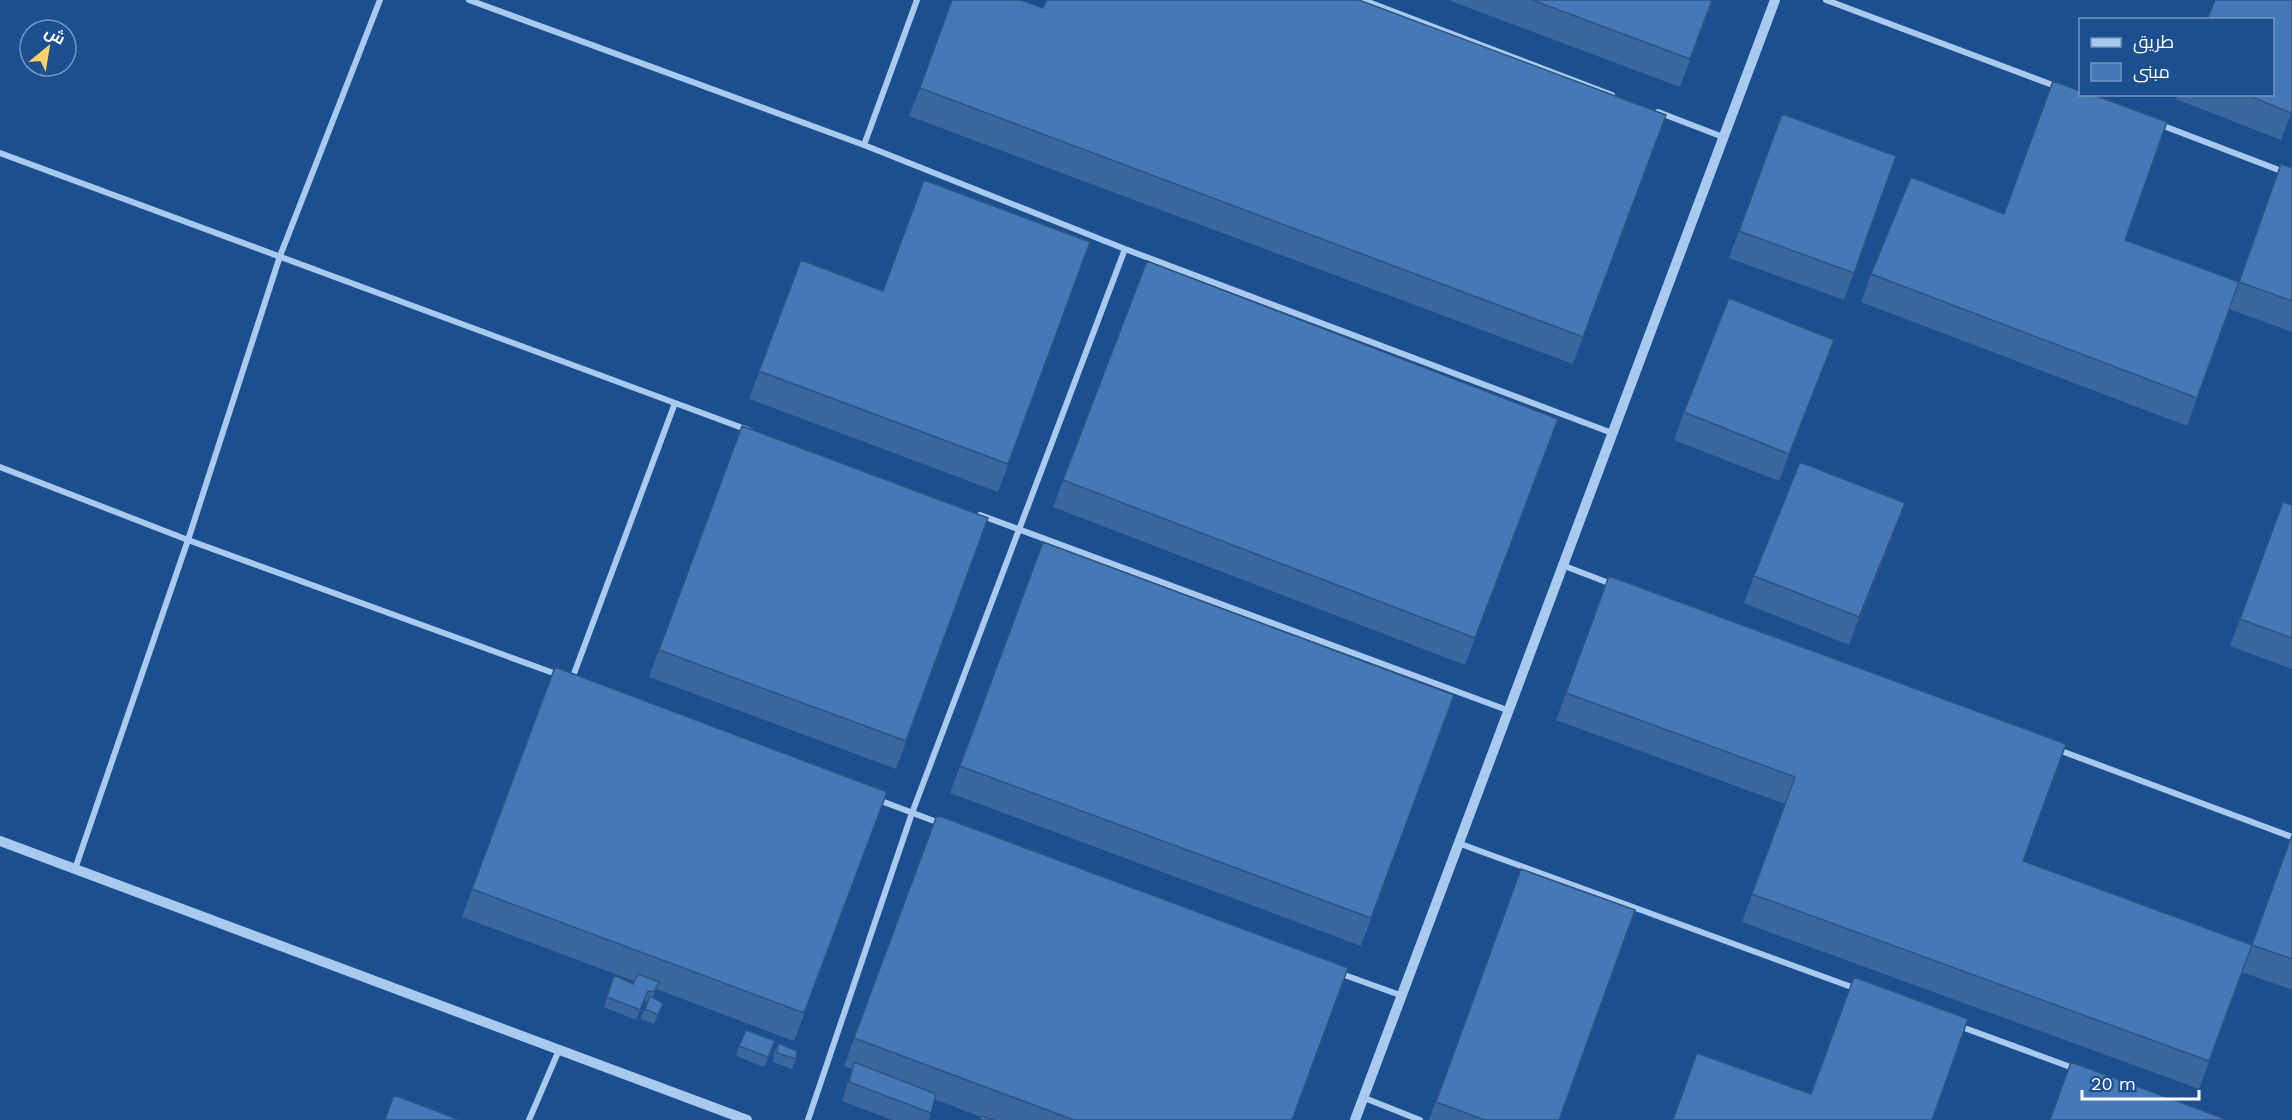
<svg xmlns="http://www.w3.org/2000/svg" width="2292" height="1120" font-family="'Work Sans',Cairo,sans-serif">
<rect width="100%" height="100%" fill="#1b4f8f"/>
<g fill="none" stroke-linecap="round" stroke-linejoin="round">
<path stroke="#a9c9ee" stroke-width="6" d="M469,0l395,145 261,104 487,184
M1363,0l249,95
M1826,0l232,87
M1658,112l65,25
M2161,125l131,50
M864,145l53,-145
M0,153l748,277
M0,467l188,73 371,135
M980,515l527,195
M1562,565l52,20
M572,679l103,-276
M2056,749l236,88
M876,799l66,25
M1458,843l399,146
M75,869l113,-329 92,-284 100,-256
M1339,973l61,22
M1959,1026l117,43
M1362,1097l58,23
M529,1120l30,-70
M808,1120l104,-307 213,-564"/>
<path stroke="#a9c9ee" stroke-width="10" d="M0,841l747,279
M1355,1120l420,-1120"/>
</g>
<path fill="#3a679d" d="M1448,0h265l-33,87z
M1043,8l623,107 -93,249 -664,-248 11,-28z
M2178,94h94l20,18 -11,28 -105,-41z
M1782,114l114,42 -52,144 -115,-42z
M2292,168v164l-63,-23 -42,117 -326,-124 10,-28 133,-60 121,26 114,42z
M1090,242l-92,250 -249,-93 52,-139 82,31z
M1824,367l-45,114 -105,-41 10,-28z
M742,426l246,92 -92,251 -247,-92z
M1548,446l-83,219 -412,-158 10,-27z
M2283,502l9,3v164l-62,-23z
M1895,531l-46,114 -105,-42 10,-27z
M1043,542l411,153 -93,251 -411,-153z
M1609,576l414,285 229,84 40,-110v155l-50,-18 -43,117 -457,-167 43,-118 -229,-84z
M555,667l332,125 -93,249 -138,-52 -3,8 10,6 -9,21 -13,-5 6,-18h-3l-8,19 -32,-13 10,-32 19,9 1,-3 -172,-64z
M937,815l355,305h-312l1,-3 -47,-18 -5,21h-37l-50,-19 10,-32 -8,-3z
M1521,869l38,251h-130z
M778,1043l18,16 -4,10 -19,-7 1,-9z
M739,1046l33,5 -8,16 -28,-11z"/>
<path fill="#305480" d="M2292,110v2l-11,28 10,-27z
M1834,340l-10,27 -45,114 10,-27z
M1905,503l-10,28 -46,114 10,-28z
M775,1041l-3,10 -8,16 4,-10z"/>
<path fill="#4478b7" stroke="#305480" stroke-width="1.5" d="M952,0h69l22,8 4,-8h312l307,115 -83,222 -663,-249z
M1532,0h180l-22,59z
M2215,0h77v110l-1,3 -46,-19h27v-74h-65z
M2053,81l27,10v3h11l76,28 -42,118 114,42 42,-118 11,4v133l-53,-19 -42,116 -326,-124 40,-97 93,37z
M1782,114l114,42 -42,117 -115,-42z
M924,180l166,62 -82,222 -249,-93 42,-111 82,31z
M1147,261l411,158 -83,219 -412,-158z
M1729,298l105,42 -45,114 -105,-42z
M742,426l246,92 -82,223 -247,-91z
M1800,462l105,41 -46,114 -105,-41z
M2283,502l9,3v133l-52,-19z
M1043,542l411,153 -83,223 -411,-152z
M1609,576l457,168 -43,117 229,84 -43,116 -457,-167 43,-117 -229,-84z
M555,667l332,125 -83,221 -332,-124z
M937,815l411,153 -56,152h-218l-220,-82z
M2292,835v124l-40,-14z
M1521,869l114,41 -76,210h-74l-49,-18z
M638,974l21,8 -5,10 -6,-1 -8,19 -33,-13 7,-22 19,9z
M1854,977l114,42 -36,101h-259l24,-67 114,41z
M650,996l13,7 -5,12 -13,-6z
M746,1030l29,11 -7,16 -29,-11z
M778,1043l19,8 -1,8 -19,-6z
M854,1062l82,32 -5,19 -82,-31z
M2071,1062l157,58h-178z
M394,1095l66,25h-75z
M982,1116l12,4h-14z"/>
<rect x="2079" y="18" width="195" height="78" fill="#1b4f8f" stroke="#7695bc" stroke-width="1.5"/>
<rect x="2091" y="38" width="30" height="9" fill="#a9c9ee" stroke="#7695bc" stroke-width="1.5"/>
<text x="2133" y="48" font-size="18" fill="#ffffff">طريق</text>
<rect x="2091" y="63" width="30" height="18" fill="#4478b7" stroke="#7695bc" stroke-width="1.5"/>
<text x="2133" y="78" font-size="18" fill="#ffffff">مبنى</text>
<g transform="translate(48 48) rotate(30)"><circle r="28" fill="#1b4f8f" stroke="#7695bc" stroke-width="1.5"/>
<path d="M0-4.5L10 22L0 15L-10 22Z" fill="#ffd166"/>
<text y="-9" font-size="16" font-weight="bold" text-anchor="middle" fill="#ffffff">ش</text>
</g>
<path d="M2082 1090v9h117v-9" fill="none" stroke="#ffffff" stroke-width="3"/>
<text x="2091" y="1090" font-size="18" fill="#ffffff" stroke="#1b4f8f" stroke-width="4.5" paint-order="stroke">20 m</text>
</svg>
